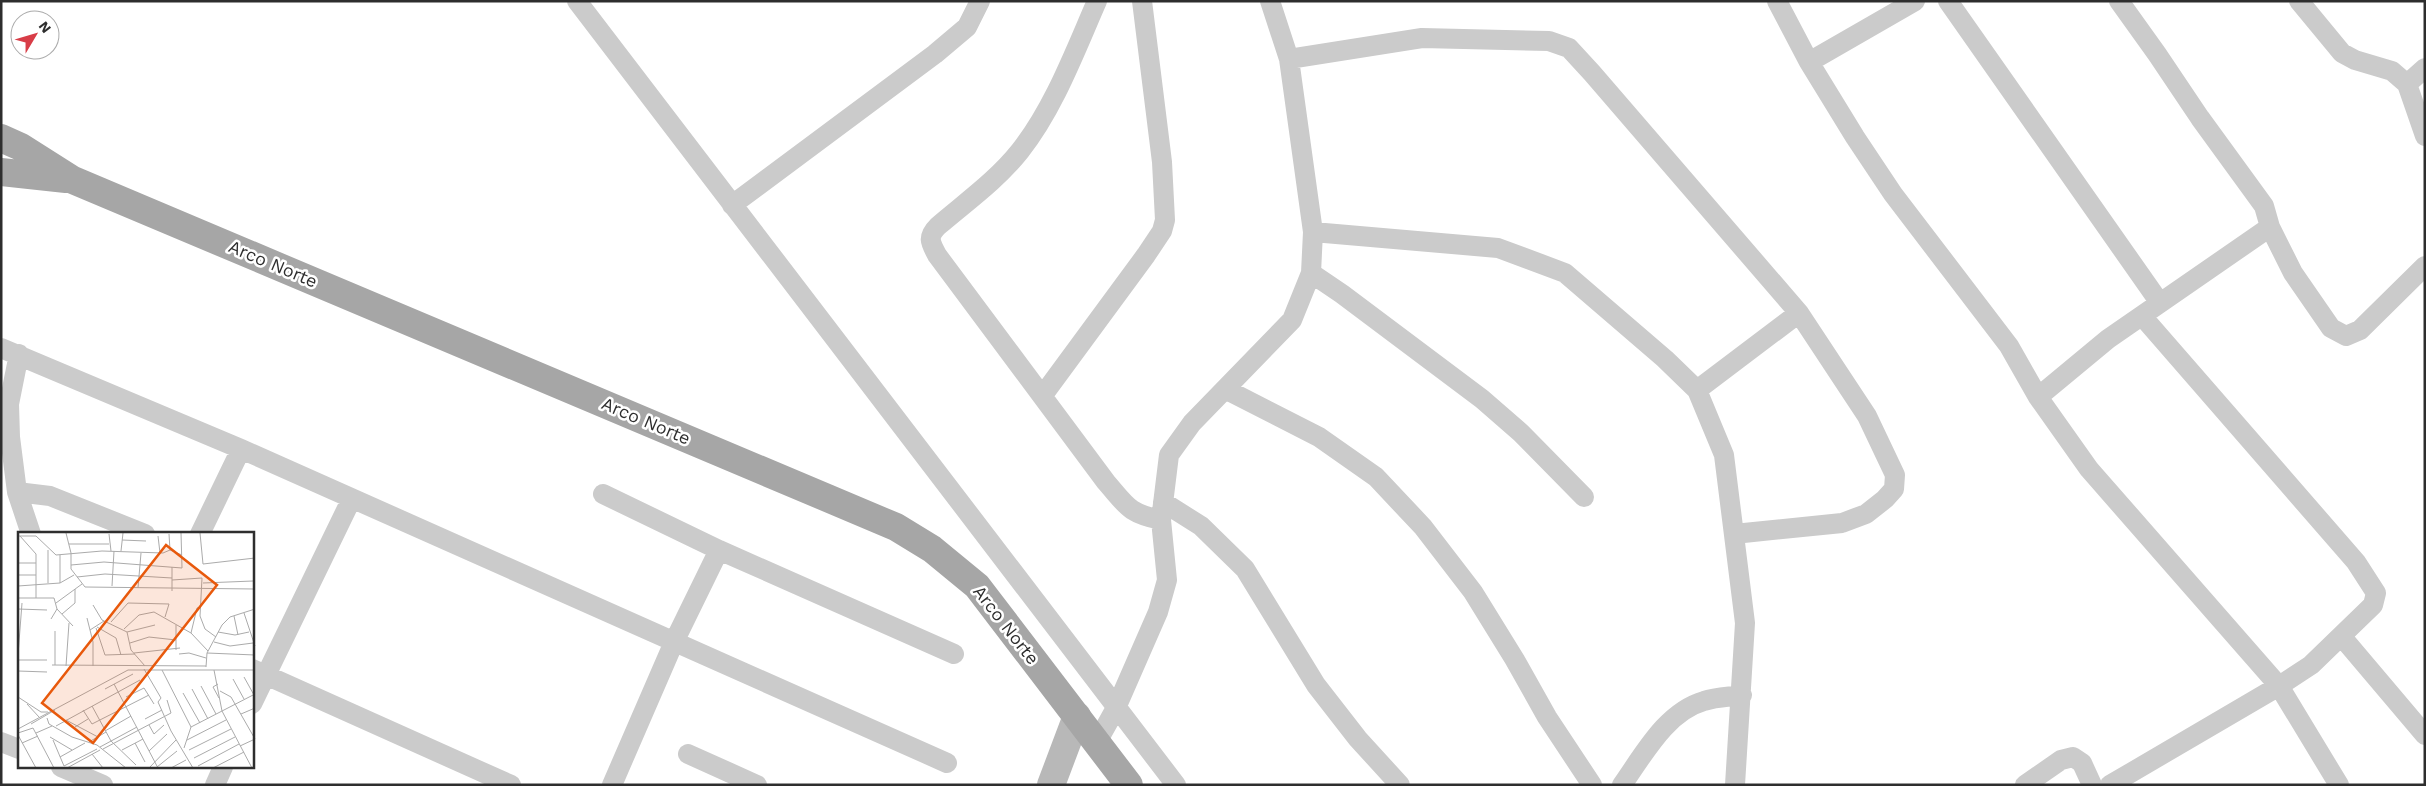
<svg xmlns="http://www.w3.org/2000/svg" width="2426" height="786" font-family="'Work Sans',sans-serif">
<rect width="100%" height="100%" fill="#fff"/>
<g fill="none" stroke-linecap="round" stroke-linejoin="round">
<path stroke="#cbcbcb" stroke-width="20" d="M577,1l599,784
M1097,1c-22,50 -43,107 -77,150 -23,29 -54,51 -82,75 -11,11 -8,16 -1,29l169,227c21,24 22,31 55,38
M1777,1l32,61 46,75 38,57 116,152 29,51 51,72 190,217 60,99
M1948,1l212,302
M2119,1l38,53 43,64 64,88 6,21 23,46 38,55 15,8 14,-6 65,-64
M2299,1l43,52 13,7 37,11 15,13 18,52
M1289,59l133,-21 127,3 20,7 23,25 207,240 68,103 28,59 -1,14 -9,10 -19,15 -24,9 -108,11
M1809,62l106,-61
M2407,84l18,-16
M732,205l203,-151 32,-27 13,-26
M1313,232l185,16 67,25 100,86 32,31 27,65 21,168 -10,162
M1311,273l31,21 140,105 39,34 63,64
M1,348l240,101 706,314
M19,354l-10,50 1,33 7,55 14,42
M1225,389l94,48 57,40 47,50 50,65 42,68 32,57 45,68
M1697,390l102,-77
M1043,395l103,-140 16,-24 3,-11 -3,-58 -20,-161
M2038,397l70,-58 162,-112
M17,492l33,4 95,38
M603,494l116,56 235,104
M1163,502l38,24 44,43 71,116 42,54 42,46
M200,534l41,-85
M2342,637l83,98
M252,669l259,116
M252,704l99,-204
M1,742l18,7
M1097,742l19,-34 42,-96 9,-32 -6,-60 8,-65 23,-32 100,-103 19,-47 2,-41 -24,-173 -19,-58
M688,754l69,31
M61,767l42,18
M215,785l8,-18
M612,785l62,-143 45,-92
M1622,785c22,-31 44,-73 82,-84 12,-4 25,-4 38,-6
M2025,785l36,-25 12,-3 9,6 10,22
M2110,785l169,-99 32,-21 62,-60 3,-12 -20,-31 -214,-246"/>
<path stroke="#b8b8b8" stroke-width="28" d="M1051,785l26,-69"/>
<path stroke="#a6a6a6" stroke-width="28" d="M1,138l20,9 52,33 823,347 36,22 45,37 152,199
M1,172l65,7"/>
</g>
<g text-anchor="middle" stroke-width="5" stroke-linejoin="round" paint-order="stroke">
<g font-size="18" fill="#2e2e2e" stroke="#fff">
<text transform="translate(273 264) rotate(23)" y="6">Arco Norte</text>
<text transform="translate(646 421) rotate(23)" y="6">Arco Norte</text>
<text transform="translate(1006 625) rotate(52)" y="6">Arco Norte</text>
</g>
</g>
<g transform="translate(18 532)">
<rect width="236" height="236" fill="#fff"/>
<path fill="none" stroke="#ababab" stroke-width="1" d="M48,1l5,20v16l14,18 170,2M182,1l3,31 52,-6M91,2l2,17M151,2l1,16M0,4h18l20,19 46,-4 61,2 7,-3 12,5M2,4l16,18v44M140,4l2,17M104,8l24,1M51,12h40M103,19l2,-18M42,23v28M0,31h18M53,33l33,-3 78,6 -1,-35M0,43h18M59,45l28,-3 67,4M154,48l30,-2 -2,38 5,13 11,8M30,51v-33M185,51l50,-2M0,54l42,-3 14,-8M94,54l2,-35M120,56l3,-35M154,59v-24M0,66h36l3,11 -6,10M38,71l26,-19M75,73l9,15 25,12 4,18 14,16M0,77l29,1M39,77l16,17M226,81l11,33M44,82l13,-11v-14M216,84l4,19M69,86l6,24v24M93,90l17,-19 41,1 -4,13M79,95l19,11 5,17M78,96l9,27 30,-1M106,97l15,-14 15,-3 37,21 17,18M72,98l14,-9M109,100l28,-7M200,100l17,3 14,-3M173,101l6,-25 3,-1M196,110l16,4 23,-3M112,111l19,-6 27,3M158,118v-25M116,121l46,-5M189,121l48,2M161,122l10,-1 17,5M0,123l4,-52M0,128h29M34,133l154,1M37,133v-34M48,134l3,-43M188,135l1,-14 15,-28 8,-8 25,-8M126,137l17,29 -3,4 13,29 22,37M144,138l29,57M196,138l8,41 30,57M0,139l29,1M226,145l10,18M215,147l11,20M96,152l44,84M200,152l-5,3 6,11M183,154l15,28M87,157l28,-15M174,157l16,30M202,159l11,6 24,42M165,161l17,30M0,165l23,15h7M108,165l18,-9 10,16M9,172l12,13M74,174l19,35 25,24M65,178l9,14 57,-29M223,182l14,-6M29,186l2,6 23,13 25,8 29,23M127,187l17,-9M48,188l32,17M13,192l24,-14M131,193l5,9 10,-9M38,194l84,-46M57,195l13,-8M0,197l110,-59h127M87,199l26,-15M0,201l15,-5 21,40M18,201l16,-7M0,203l18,33M32,205l22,13M35,208l11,26 33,-17M169,208l39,-20M71,210l17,-10M4,211l16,-7M117,211l10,19M222,214l15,-7M82,215l37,-20M166,216l7,-21 64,-33M85,217l68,-36 -4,-13M104,218l21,-11M171,218l42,-21M131,219l18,-17M74,222l11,14M42,225l25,-14M176,226l41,-21M180,234l41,-22M139,235l20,-16M49,236l33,-18M131,236l27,-28M153,236l15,-8M195,236l31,-16"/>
<path fill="#e8590c" fill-opacity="0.15" stroke="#e8590c" stroke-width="2.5" d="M148,13l51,40 -124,158 -51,-40z"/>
<rect width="236" height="236" fill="none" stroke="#2e2e2e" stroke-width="2.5"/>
</g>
<rect width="2426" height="786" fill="none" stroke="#2e2e2e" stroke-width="5"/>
<g transform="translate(35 35) rotate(52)"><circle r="24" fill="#ffffff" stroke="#ababab"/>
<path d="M0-4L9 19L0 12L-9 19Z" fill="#d83d47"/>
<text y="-8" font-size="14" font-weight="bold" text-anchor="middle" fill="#2e2e2e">N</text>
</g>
</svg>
